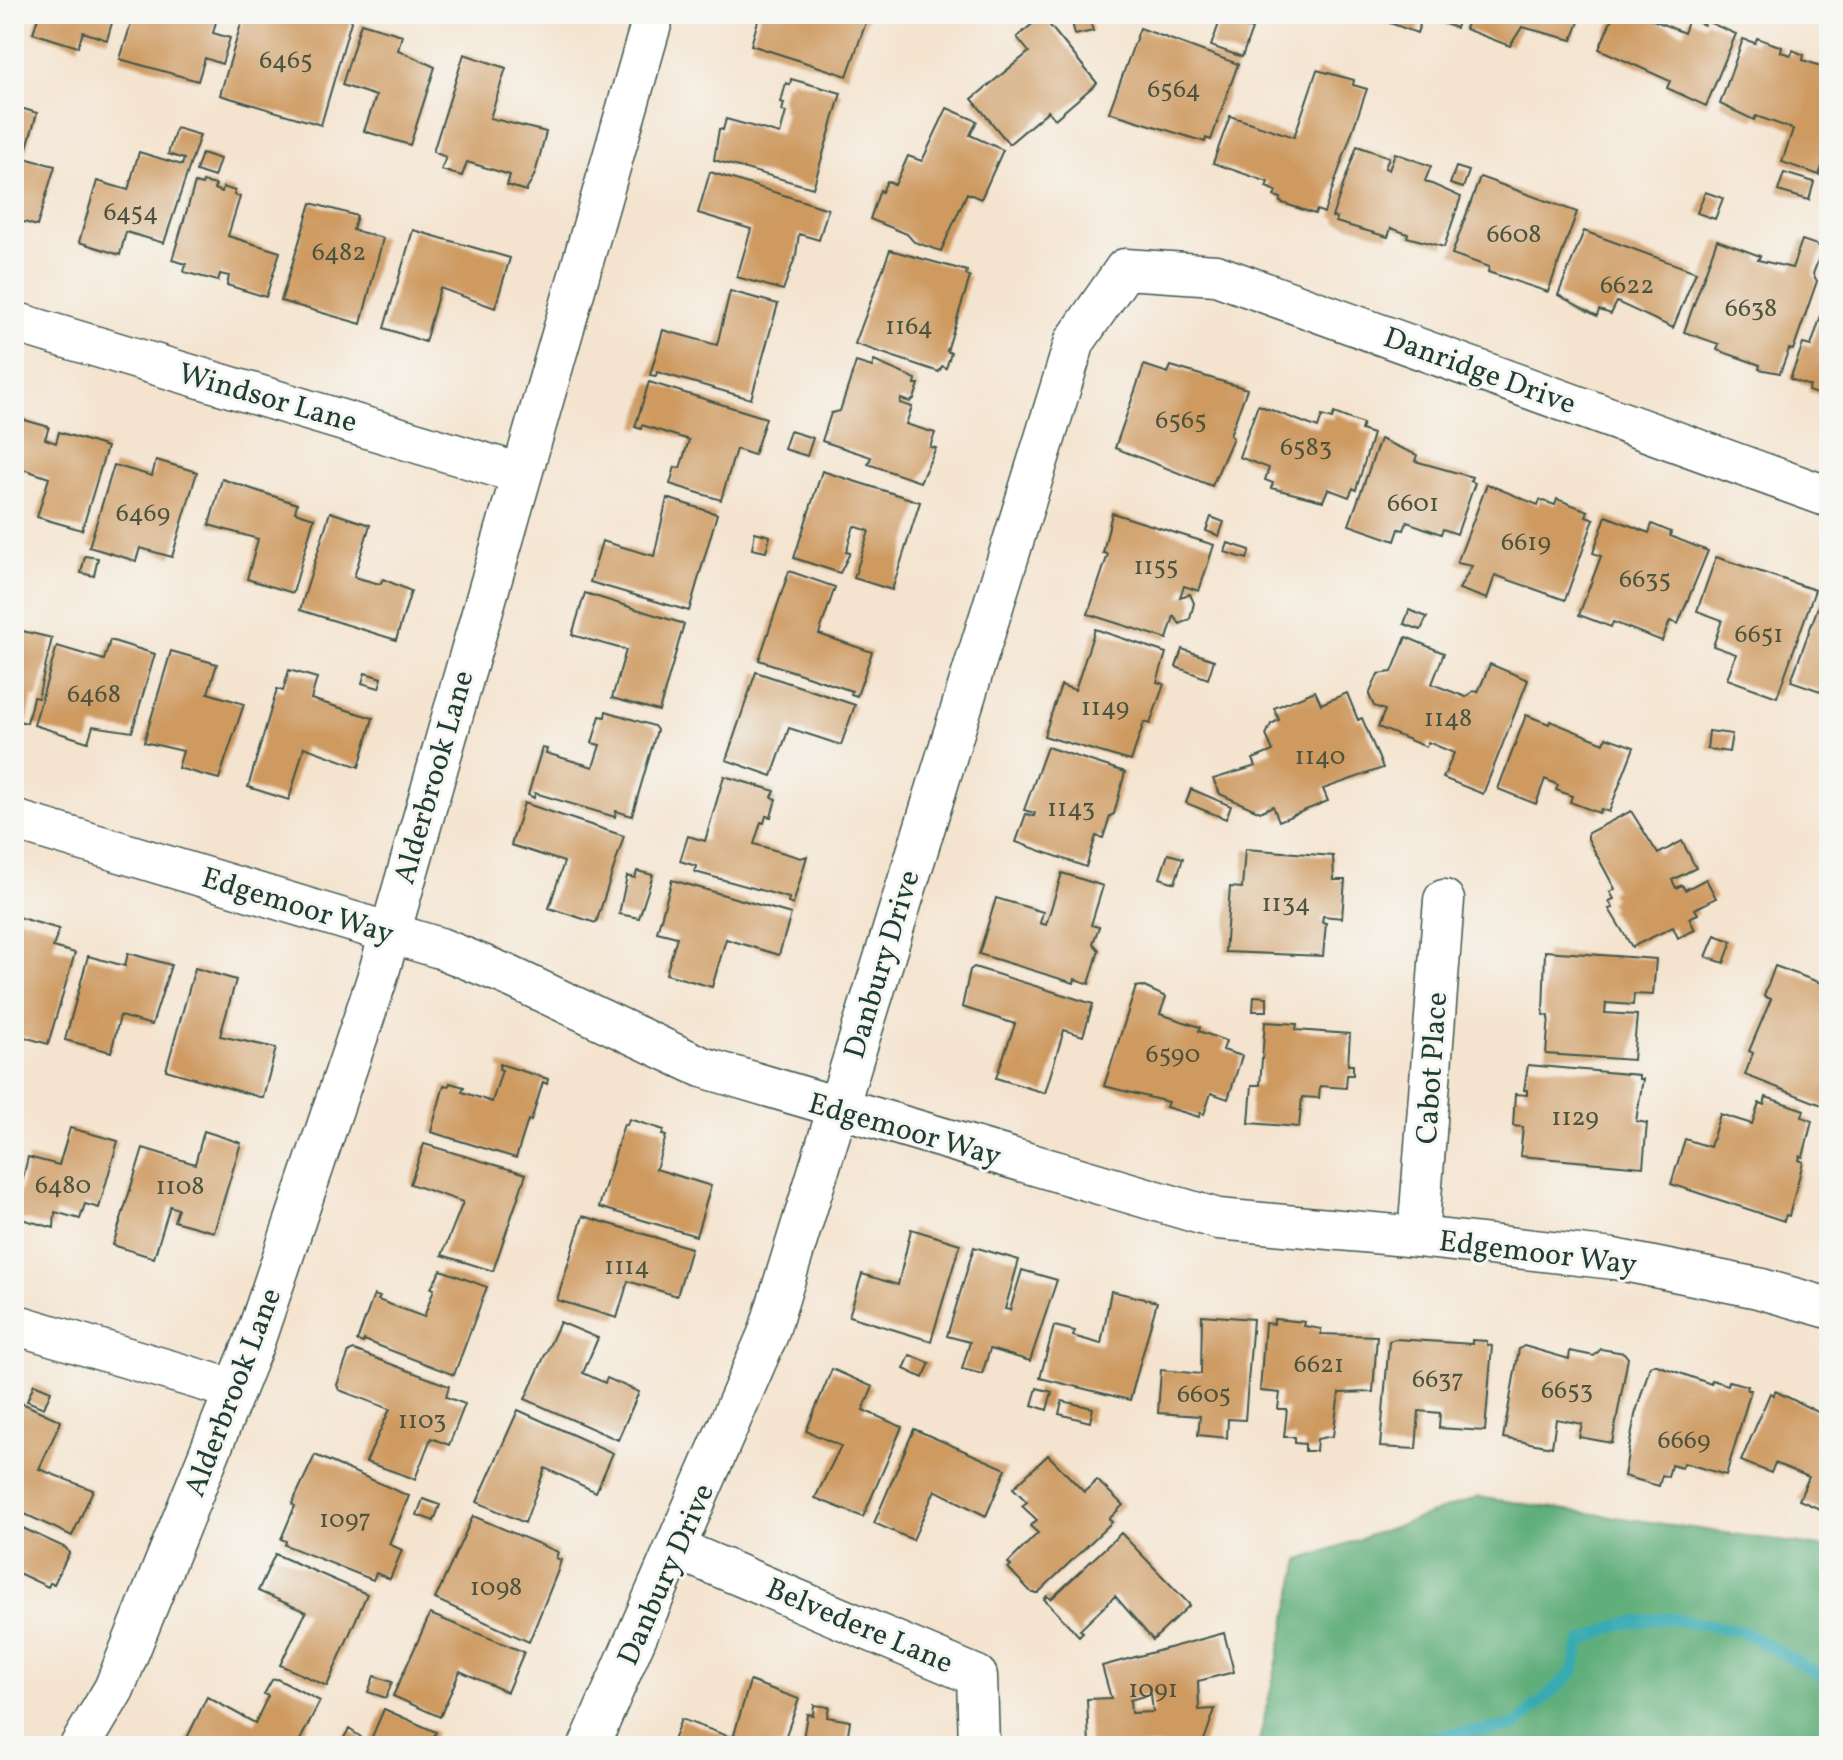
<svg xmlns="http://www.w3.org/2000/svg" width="1843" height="1760" font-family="Vollkorn,serif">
<rect width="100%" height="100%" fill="#f6f6f2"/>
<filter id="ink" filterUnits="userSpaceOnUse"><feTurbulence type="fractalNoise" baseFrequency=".0125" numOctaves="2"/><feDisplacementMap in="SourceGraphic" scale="16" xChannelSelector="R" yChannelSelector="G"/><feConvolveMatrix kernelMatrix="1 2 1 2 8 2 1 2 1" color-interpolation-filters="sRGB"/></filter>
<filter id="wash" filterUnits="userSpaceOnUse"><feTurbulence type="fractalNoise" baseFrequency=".006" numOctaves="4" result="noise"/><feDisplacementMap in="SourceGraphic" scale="32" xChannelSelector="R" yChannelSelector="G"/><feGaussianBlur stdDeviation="1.8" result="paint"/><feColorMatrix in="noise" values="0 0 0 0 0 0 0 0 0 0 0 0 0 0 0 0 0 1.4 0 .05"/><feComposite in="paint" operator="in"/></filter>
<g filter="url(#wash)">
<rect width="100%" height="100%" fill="#f4e3ce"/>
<path fill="#60ae7a" stroke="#407657" stroke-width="2" d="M1478,1497l351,51v198h-571l42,-186z"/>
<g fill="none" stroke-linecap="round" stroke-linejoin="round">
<path stroke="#38abb2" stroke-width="12" d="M1397,1746l13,-6 105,-14 58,-54 8,-30 40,-18 47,-6 74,13 87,49"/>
</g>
<g id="blocks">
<path fill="#ce9a60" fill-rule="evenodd" d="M39,14h82l-1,4 -6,-2 -7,24 -24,-8 -5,15 -45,-14z
M134,14h84l-5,19 17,5 -8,26 -17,-6 -7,23 -78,-22z
M244,14h35l28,8 3,-8h28l14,4 -31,107 -101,-30z
M760,14h109l-22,62 -96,-31z
M1088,14l5,17 -18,4 -4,-18z
M1366,14h95l-5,14 -33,-12 -6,17z
M1470,14h112l-10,26 -50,-13 -12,19 -45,-17z
M1614,14h25l45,19 5,-14 15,6 2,-4 30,13 -30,72 -39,-18 3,-7 -71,-32z
M1042,16l55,67 -42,36 -7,-8 -39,33 -37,-45 57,-47 -12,-15z
M1221,18l31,11 -10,28 -31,-11z
M361,23l41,12 -4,15 37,17 -25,78 -46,-14 12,-35 -34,-11z
M1140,28l98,36 -27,76 -5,-2 -1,4 -96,-30z
M1757,38l25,9 -1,5 10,3 2,-5 11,5 -1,5 26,9v79l-10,27 -37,-13 11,-33 -37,-13 -2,4 -34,-16 23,-65 12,4z
M464,54l42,14 -16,50 56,14 -11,42 -9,17 -19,-6 3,-10 -43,-13 -5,14 -21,-6 5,-13 -13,-5z
M1317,70l37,10 -1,5 14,4 -43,124 -7,-3 -2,4 -35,-12 1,-4 -7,-2 2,-5 -10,-4 2,-5 -55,-19 17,-47 64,21z
M791,79l50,14 -28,95 -99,-28 5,-31 4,1 3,-11 54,15 6,-22 -4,-1 2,-8 -3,-1 5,-19 4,2z
M14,106l23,7 -13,45 31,8 -18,60 -23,-7z
M947,108l30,13 -7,14 33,15 -22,49 -14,-6 -26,58 -27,-9 -7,-8 -37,-15 10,-29 2,2 5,-11 8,4 13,-29 14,5z
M176,128l24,7 -36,108 -38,-11 -6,23 -41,-13 18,-61 31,9 11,-38 43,13 2,-6 -16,-5z
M1357,146l32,11 -4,11 4,2 6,-17 36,13 -6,15 36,16 -17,50 -37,-10 1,-3 -17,-6 -3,9 -52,-15 1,-4 -5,-1z
M202,153l18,6 -6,18 -18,-6z
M1456,167l13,4 -6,17 -13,-4z
M710,172l118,37 -9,31 -20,-6 -3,21 -13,35 -46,-13 14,-48 -53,-16z
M1784,173l30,9 -5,18 -31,-9z
M1480,177l97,35 -29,80 -60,-20 1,-5 -37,-13z
M203,182l13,3 -2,4 8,3 1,-5 12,4 -1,4 6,2 -12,39 52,16 -14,45 -39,-12 2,-9 -9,-2 -2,7 -34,-9 2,-8 -14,-4 23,-77 7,2z
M1705,192l18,6 -8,21 -18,-6z
M311,203l46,13 -4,14 30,8 -22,86 -80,-23z
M413,230l97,28 -15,50 -55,-20 -15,54 -41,-14z
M1584,231l112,41 -23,56 -56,-26 -6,12 -12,-4 -2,6 -39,-21z
M1717,240l43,16 -2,4 34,8 10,-28 21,7 -10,27 4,7 -24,69 -4,-1 -9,24 -21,-4 1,-4 -43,-15 2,-6 -35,-12z
M890,250l77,21 -1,4 4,2 -23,74 4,2 -5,15 -4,-2 -3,6 -84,-28z
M730,291l48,13 -27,95 -94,-27 -1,4 -6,-1 13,-45 54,15z
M1828,294l1,99 -4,-1 -2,4 -15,-5 2,-5 -20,-7 13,-35 8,2z
M874,361l42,18 -1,5h4l-5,15 -4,3 -9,-3 -1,4 12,4 -6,17 29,9 -5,14 6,1 -16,34 -52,-18 3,-7 -49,-16 9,-28 9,-2 16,-49 16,5z
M1144,365l24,8 3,-7 76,23 -17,46 3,3 -21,48 -97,-38z
M649,382l117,36 -12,37 -18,-6 -15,51 -51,-16 5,-17 5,1 9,-28 -47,-15 -1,4 -6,-2z
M1258,405l60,23 4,-12 10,3 2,-6 29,11 -2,6 12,4 -17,56 -3,-2 -4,9 -21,-8 -5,12 -52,-13 2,-5 -8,-3 4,-12 -30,-11z
M14,417l35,10 -4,12 11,4 3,-11 48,15 -25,83 -45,-13 12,-39 -35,-12z
M790,431l23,7 -6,18 -23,-7z
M1380,439l37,16 -2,6 57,16 -2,4 5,2 -18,51 -14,-5 -2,5 -34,-12 -3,8 -5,-1 -4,12 -46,-16z
M156,460l41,12 -25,85 -32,-9 -4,13 -47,-14 25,-82 38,11z
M822,471l98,31 -28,88 -38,-12 15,-47 -15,-5 -8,26 4,1 -10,20 -46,-15z
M222,479l75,25 -2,8 19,6 -21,75 -46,-14 11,-40 -49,-14z
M1487,484l51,21 2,-5 15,5 2,-6 31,12 -2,5 8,3 -29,81 -70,-25 -8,24 -28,-10 13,-23 -15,-3z
M667,498l50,16 -28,97 -99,-29 12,-41 52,15z
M330,512l40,13 -16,52 26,7 3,-5 28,12 -15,49 -96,-30z
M1112,513l102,32 -15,46 -15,-5 -4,11 10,-3 4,9 -4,16 -10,5 -6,-8 -7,23 -79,-25 20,-60 -5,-1z
M1606,516l43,17 3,-9 19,8 -1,4 38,15 -30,73 -8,-3 -8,20 -49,-19 -2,5 -32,-12 22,-59 -8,-3z
M1211,517l13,5 -5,14 -13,-5z
M755,532l15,4 -4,16 -14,-3z
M1228,543l22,7 -3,9 -22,-7z
M85,556l13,2 -4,18 -13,-3z
M1716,557l99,33 -38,107 -50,-18 9,-25 -23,-8 9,-26 -25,-9z
M789,571l46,16 -16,47 53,18 -15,44 -6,-2 1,-3 -93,-31z
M585,593l99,31 -25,87 -47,-13 14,-48 -54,-15z
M1822,596l7,2v96l-38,-13z
M1409,610l18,7 -6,13 -17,-6z
M14,629l38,9 -14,60 -5,-1 -6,26 -13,-3z
M1095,629l71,24 -9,29 7,2 -14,40 -6,-2 -13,39 -87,-25 17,-51 14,5z
M1406,637l38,16 -12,31 34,13 7,-6 5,1 12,-28 38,16 -45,114 -40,-16 11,-25 -26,-11 -2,5 -48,-20 7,-17 -11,-4 -5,-11 9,-21 14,-2z
M110,640l45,14 -23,78 -39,-6 -5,16 -54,-17 23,-79 47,14z
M1182,649l32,11 -6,19 -32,-12z
M171,651l46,13 -9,29 36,11 -25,75 -41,-11 5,-17 -39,-9z
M289,670l28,8 -6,21 62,19 -14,49 -55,-20 -15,53 -41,-13 29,-98 6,2z
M756,672l99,33 -14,40 -52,-17 -17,48 -46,-16z
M365,673l17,5 -3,10 -17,-5z
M1315,691l6,13 26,-11 11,27 4,-2 21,50 -60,21 5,12 -49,20 -6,-15 -13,6 -40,-18 -7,-15 43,-13 -3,-7 20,-8 -7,-16 5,-11 8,-4 -5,-12z
M606,711l48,15 3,4 -25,86 -16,-5 -1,6 -80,-24 -1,5 -6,-3 14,-47 5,1 -1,4 47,14 7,-22 -8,-2 8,-27 5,1z
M1526,715l23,9 1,-3 54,22 2,-6 28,10 -25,65 -8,-3 -2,4 -29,-11 2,-6 -16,-6 2,-5 -13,-6 -9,25 -38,-15z
M1709,731l23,3 -3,18 -22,-3z
M1047,747l78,25 -11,42 -4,2 -7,22 -7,-2 -10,31 -70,-25 10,-28 8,2 1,-3 -11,-3z
M724,776l51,15 -3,6 4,2 -5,18 -5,-1 -2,7 -3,-1 -7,22 47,14 6,-2 -14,49 -5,-2 1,-5 -94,-26 1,-6 -16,-5 8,-25 17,5z
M1191,789l40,17 -5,13 -40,-16z
M524,803l100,33 -28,87 -47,-15 15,-46 -53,-17z
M1631,811l27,43 24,-13 14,27 -24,12 4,8 6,-3 3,5 21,-11 10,19 -21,11 3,5 -9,4 6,12 -17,8 -5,-11 -41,20 -23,-38 4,-1 -4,-7 5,-2 -4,-7 5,-3 -27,-50v-6z
M1245,849l88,7 1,24h11l-3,38 -19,-2 -1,6 4,1 -3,33 -98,-4 5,-65 12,1z
M1168,854l15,4 -8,25 -15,-5z
M637,871l16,4 -14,43 -20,-4 8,-38 8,2z
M1062,873l41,13 -12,39 8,2 -6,16 6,7 -10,34 -14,-5 -1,4 -95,-29 17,-56 47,14 -3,11 6,2z
M672,880l119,34 -12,41 -53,-16 -14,48 -46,-13 11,-37 -20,-5z
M14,916l45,13 -6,18 22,6 -27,91 -34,-10z
M1715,935l17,6 -8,22 -18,-6z
M1545,951l111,8 -3,36 -19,-1 -1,11 -27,-2 -1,10 32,2 -4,45 -87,-6 3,-38 -6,-1z
M128,953l43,12 -19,60 -32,-9 -9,36 -46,-12 23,-84 37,10z
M1775,966l54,20 -2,121 -82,-32 8,-22 -4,-2 22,-52 -7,-3z
M974,967l119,37 -10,32 -19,-6 -19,63 -49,-15 19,-54 -53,-17 8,-37z
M195,968l41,12 -16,56 56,12 -13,50 -97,-28z
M1142,986l24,11 -6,17 40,13 -1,4 27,10 -3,9 19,6 -14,43 -17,-6 -7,21 -4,-1 -1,4 -33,-10 2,-5 -64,-16 32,-99z
M1254,996l13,1v14h-14z
M1265,1022l32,2 -1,6 54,4 -2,31h5v10h-6l-1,13 -26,-2 -1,12 -17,-1 -3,30 -50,-4 3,-38h8z
M500,1064l48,15 -1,5 -4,-2 -12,39 -3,-1 -12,38 -85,-26 13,-47 5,1 1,-3 14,4 -2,5 30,10 10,-32 -3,-1z
M1528,1065l111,10v4h4l-7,42 11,2 -4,44 -123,-11 3,-29 -10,-1 2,-32 12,1v-5h-3z
M1766,1097l38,13 -2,7 10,4 -9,36 -3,-1 -1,4 4,2 -14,54 -3,-1 -2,6 -113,-37 14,-45 25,8 10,-33 32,10 7,-21 5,2z
M629,1119l35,11 -2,5 4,1 -10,33 55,17 -15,50 -97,-29 25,-83 3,1z
M70,1128l48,13 -19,67 -14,-4 -5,15 -25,-7 -1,16 -40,-11 14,-60 31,8z
M204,1131l37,12 -27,89 -40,-11 4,-12 -8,-3 -16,52 -41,-13 30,-97 52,16z
M424,1144l102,30 -33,97 -51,-16 21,-53 -53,-18z
M583,1216l108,32 -14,48 -49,-15 -11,37 -60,-18z
M911,1229l49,15 -29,97 -82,-25 13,-42 36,11z
M974,1247l45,13 -14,49 5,1 12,-40 35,10 -27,81 -40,-12 -8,25 -20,-5 8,-27 -23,-6z
M441,1270l46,17 -33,88 -90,-35 -1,3 -6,-2 17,-46 6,2 -2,3 46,17 10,-28 -3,-1z
M1111,1291l46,11 -27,98 -90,-22 14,-52 21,5 -2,5 28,8z
M1202,1315l51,4 -8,101 -17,-1 -1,19 -29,-3 2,-19 -42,-3 3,-43 40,4z
M1274,1319l31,3 -1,4 17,3v5l56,2 -4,56 -34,1 -6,43 -16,3 -1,12h-11v-7l-10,-1v-6h-11l3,-28h-9l2,-16 -20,-2 5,-68 9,1z
M560,1322l38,16 -15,35 22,10 2,-5 32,14 -21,48 -93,-41z
M1395,1339l77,5v-4l15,1v4l5,1 -7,85 -46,-3 1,-15 -21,-2 -3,38 -36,-2 9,-106z
M1524,1346l45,13 1,-8 24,5 7,-7 23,4 4,5 -16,85 -33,-6 3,-13 -26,-5 -4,28 -49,-9 16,-89z
M354,1350l95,36 -3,11 19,7 -16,41 -18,-7 -16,41 -49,-17 24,-53 -51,-19 -2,-5 12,-33z
M910,1355l20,8 -7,15 -19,-9z
M1654,1364l57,20 1,-4 16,5 1,-4 19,5 -1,4h4l-25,85 -42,-12 -2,5 -11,-3 -3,12 -6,-2 -3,11 -35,-10 11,-61 15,-49z
M832,1369l41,18 -10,23 39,17 -39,90 -48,-19 26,-52 -35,-15z
M34,1384l17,7 -7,17 -17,-7z
M1037,1388l15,4 -5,18 -15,-5z
M1775,1391l49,24 -4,9 9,4v85l-30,-13 10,-23 -34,-14 -4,10 -30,-12 29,-68 4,2z
M1062,1401l31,7 -3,14 -31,-8z
M22,1403l39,18 -22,48 54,21 -21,46 -58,-27v-89z
M518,1410l95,43 -17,39 -51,-24 -20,55 -48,-21z
M914,1429l92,40 -20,47 -51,-26 -22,50 -39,-17z
M315,1455l94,41 -20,48 13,6 -12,29 -14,-6 -3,7 -88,-35 1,-4 -5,-2 14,-33 -3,-2z
M1048,1455l36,37 13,-12 26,25 -14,14 3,3 -74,71h-6l-24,-25 3,-2 -3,-3 30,-30 -8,-7 7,-6 -15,-14 5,-4 -14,-14z
M423,1499l17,6 -6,16 -17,-6z
M473,1516l85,36 -2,6 5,2 -4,13 -28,69 -94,-43z
M14,1524l52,24 3,5 -15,31 -4,-1 -2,4 -34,-16z
M1121,1533l69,72 -37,35 -38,-44 -35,34 3,2 -4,4 -35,-37 3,-3 4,3z
M275,1554l92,40 -40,92 -47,-21 26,-53 -48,-21z
M430,1614l94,38 -17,40 -47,-21 -20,46 -47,-21z
M1224,1633l10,39 -36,9 1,29 16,-1 -13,37h-113l-2,-47 24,-1 -9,-32zM1151,1694l2,18 -22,1 -1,-13z
M374,1676l18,6 -6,16 -18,-6z
M277,1679l43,22 -23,45h-95l-17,-4 22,-45 48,26 13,-27 -4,-2 8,-14z
M750,1681l49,18 -17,47h-111l10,-27 52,19z
M814,1705l15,2 -2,10 23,4 -4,25h-44l5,-32 6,1z
M384,1709l52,23 -6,14h-62z
M349,1729l12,8 -5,9h-17z"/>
</g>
</g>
<g filter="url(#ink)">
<use href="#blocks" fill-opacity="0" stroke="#3f564b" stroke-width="2"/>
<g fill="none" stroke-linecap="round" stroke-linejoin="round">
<defs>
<path id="street" d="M14,322l507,152
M14,820l426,128 67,27 195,92 516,152 200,18 196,22 144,29 71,20
M1418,1237l26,-337
M14,1324l221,66
M677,1549l300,127 2,70
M80,1746l34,-57 139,-344 123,-363 278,-968
M589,1746l179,-412 307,-993 50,-72 91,6 613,222"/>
</defs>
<use href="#street" stroke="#3f564b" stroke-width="43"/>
<use href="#street" stroke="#fff" stroke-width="40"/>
</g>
</g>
<g text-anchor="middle" stroke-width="6" stroke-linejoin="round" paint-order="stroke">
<g font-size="26" fill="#4b543f">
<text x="286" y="68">6465</text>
<text x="1174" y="97">6564</text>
<text x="131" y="220">6454</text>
<text x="1514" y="242">6608</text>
<text x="339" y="260">6482</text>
<text x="1627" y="293">6622</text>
<text x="1751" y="316">6638</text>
<text x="909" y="334">1164</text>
<text x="1181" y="428">6565</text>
<text x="1306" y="455">6583</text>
<text x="1413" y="511">6601</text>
<text x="143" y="521">6469</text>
<text x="1526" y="550">6619</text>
<text x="1156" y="574">1155</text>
<text x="1645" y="587">6635</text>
<text x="1759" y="642">6651</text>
<text x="94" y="702">6468</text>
<text x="1105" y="715">1149</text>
<text x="1448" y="726">1148</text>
<text x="1320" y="764">1140</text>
<text x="1071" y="816">1143</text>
<text x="1286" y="911">1134</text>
<text x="1173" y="1062">6590</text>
<text x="1575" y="1125">1129</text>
<text x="63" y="1193">6480</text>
<text x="180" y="1194">1108</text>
<text x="627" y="1274">1114</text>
<text x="1319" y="1372">6621</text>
<text x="1438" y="1387">6637</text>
<text x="1567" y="1398">6653</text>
<text x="1204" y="1402">6605</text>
<text x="422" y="1428">1103</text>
<text x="1684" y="1448">6669</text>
<text x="345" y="1527">1097</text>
<text x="496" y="1595">1098</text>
<text x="1153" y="1697">1091</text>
</g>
<g font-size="30" fill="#1f3d34" stroke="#f6f6f2">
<text transform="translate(1480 370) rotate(20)" y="10">Danridge Drive</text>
<text transform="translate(268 397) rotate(16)" y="10">Windsor Lane</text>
<text transform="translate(433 777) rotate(-74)" y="10">Alderbrook Lane</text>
<text transform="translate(298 905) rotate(17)" y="10">Edgemoor Way</text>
<text transform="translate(881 964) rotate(-73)" y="10">Danbury Drive</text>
<text transform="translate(1431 1068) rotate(-86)" y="10">Cabot Place</text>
<text transform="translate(905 1129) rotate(16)" y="10">Edgemoor Way</text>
<text transform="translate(1538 1252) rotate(7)" y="10">Edgemoor Way</text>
<text transform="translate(232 1392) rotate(-69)" y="10">Alderbrook Lane</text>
<text transform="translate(665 1574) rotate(-66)" y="10">Danbury Drive</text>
<text transform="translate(860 1625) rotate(23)" y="10">Belvedere Lane</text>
</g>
</g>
<rect width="1843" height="1760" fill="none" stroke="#f6f6f2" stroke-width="48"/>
</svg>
